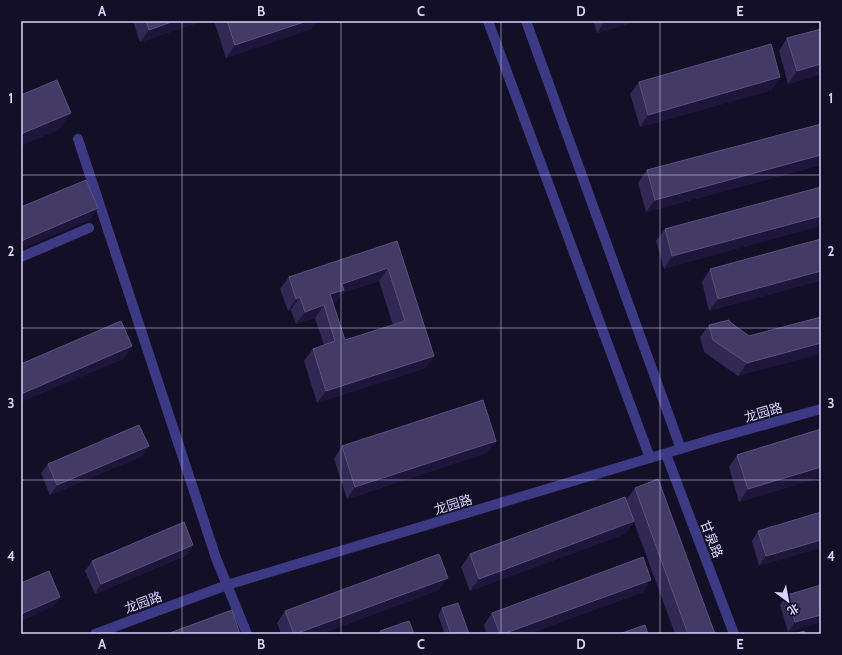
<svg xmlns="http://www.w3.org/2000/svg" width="842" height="655" font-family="Cabin,'Noto Sans SC',sans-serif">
<rect width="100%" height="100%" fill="#130f26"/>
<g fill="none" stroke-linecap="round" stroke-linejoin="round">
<path stroke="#3d3a85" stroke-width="10" d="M78,139l138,419 31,76
M21,257l68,-29
M666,454l68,180
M95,634l132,-49 483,-145 111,-31"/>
<path stroke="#3d3a85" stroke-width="10" d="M488,21l162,437
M526,21l155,428"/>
</g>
<path fill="#312854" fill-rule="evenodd" d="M133,21h70l-63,21z
M214,21h103l-6,8 -85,29z
M593,21h44l-40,12z
M787,38l34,36 -33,10 -9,-33z
M639,82l133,8 -132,37 -10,-33z
M821,124v41l-175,47 -8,-29 9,-13z
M821,187l-157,82 -8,-28 9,-12z
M821,239l-112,72 -7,-29 8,-13z
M397,241l37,115 -9,12 -108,35 -13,-42 9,-12 11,-4 -9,-27 -19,6 -5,-14 -3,1 -8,-22 9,-12zM379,281l14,44 -48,15 -12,-37 3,-1 6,-9z
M821,317l-83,59 -34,-24 -4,-15 9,-12 21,-3 19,14z
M821,429v48l-82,25 -10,-35 8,-12z
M149,446l-7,10 -92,39 -9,-22 7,-9z
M342,446l145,7 -140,46 -13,-40z
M635,488l80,146h-40l-41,-112 -9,12 -155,57 -9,-24 9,-13 156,-54z
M821,512l-62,54 -7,-25 6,-10z
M193,545l-6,10 -92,39 -10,-23 7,-10z
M821,585v37l-33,10 -8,-27 7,-10z
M439,590l-119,44h-39l-4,-11 8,-12z
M643,592l-115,42h-41l-3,-9 8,-12z
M442,608l27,26h-24l-7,-19z"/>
<path fill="#1d163a" d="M174,21h29l-63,21 9,-12z
M307,21h10l-6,8 -85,29 9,-13z
M605,21h32l-40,12z
M821,64v10l-33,10 9,-13z
M780,77l-8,13 -132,37 8,-12z
M71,113l-12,17 -38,16v-12z
M821,155v10l-175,47 9,-12z
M98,208l-8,12 -69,29v-8z
M821,216v10l-157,43 8,-13z
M388,268l-9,13 -37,12 -6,9 -12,4v-1l-9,13 -19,6 9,-12 25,-18 12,-10z
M821,271v10l-112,30 9,-12z
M300,297l-9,13 -3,1 8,-12z
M821,343v11l-83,22 9,-13z
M132,346l-8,13 -103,43v-8z
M434,356l-9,12 -108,35 9,-12z
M496,441l-9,12 -140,46 8,-12z
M149,446l-7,10 -92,39 7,-10z
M821,467v10l-82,25 9,-13z
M634,521l-9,13 -155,57 9,-12z
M821,540v8l-62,18 7,-10z
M193,545l-6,10 -92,39 6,-10z
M448,578l-9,12 -119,44h-25z
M651,580l-8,12 -115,42h-25z
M60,597l-7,10 -32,14v-7z
M821,615v7l-33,10 7,-10z"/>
<path fill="#433a66" stroke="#5a527e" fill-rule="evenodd" d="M146,21h28l-25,9z
M227,21h80l-72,24z
M821,29v35l-24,7 -10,-33z
M771,44l9,33 -132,38 -9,-33z
M57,80l14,33 -50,21v-39z
M821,124v31l-166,45 -8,-30z
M86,180l12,28 -77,33v-34z
M821,187v29l-149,40 -7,-27z
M821,239v32l-103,28 -8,-30z
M397,241l37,115 -108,35 -13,-42 22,-8 -11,-36 -19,7 -5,-15 -4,2 -7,-22zM388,268l17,53 -60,19 -15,-46 14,-4 -2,-6z
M821,317v26l-74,20 -34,-23 -4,-15 20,-5 1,2 19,14z
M121,321l11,25 -111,48v-30z
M483,400l13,41 -141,46 -13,-41z
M139,425l10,21 -92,39 -9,-21z
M821,429v38l-73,22 -11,-34z
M658,479l57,155h-27l-53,-146z
M625,497l9,24 -155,58 -9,-25z
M821,512v28l-55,16 -8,-25z
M184,522l9,23 -92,39 -9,-23z
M439,554l9,24 -153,56h-1l-9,-23z
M643,557l8,23 -148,54h-3l-8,-21z
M49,571l11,26 -39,17v-31z
M821,585v30l-26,7 -8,-27z
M458,603l11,31h-18l-9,-26z
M232,610l8,24h-73z
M409,621l5,13h-33l-1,-3z
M645,625l3,9h-29z
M804,631l1,3h-10z"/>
<path fill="none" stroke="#d9d4ff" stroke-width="1" stroke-opacity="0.55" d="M182,21v613M341,21v613M501,21v613M660,21v613M21,175h800M21,328h800M21,480h800"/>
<g text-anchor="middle" stroke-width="3" stroke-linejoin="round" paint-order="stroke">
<g font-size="13" fill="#d9d4ff" stroke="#130f26">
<text transform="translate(763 412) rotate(-16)" y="5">龙园路</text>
<text transform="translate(453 504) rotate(-17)" y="5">龙园路</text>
<text transform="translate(712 539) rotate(69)" y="5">甘泉路</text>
<text transform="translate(143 602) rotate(-20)" y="5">龙园路</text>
</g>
</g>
<rect width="842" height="655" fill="none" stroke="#130f26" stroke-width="44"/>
<g transform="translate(788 601) rotate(148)" stroke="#130f26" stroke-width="3" paint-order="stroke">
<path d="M0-3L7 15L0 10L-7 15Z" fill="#d9d4ff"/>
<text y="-6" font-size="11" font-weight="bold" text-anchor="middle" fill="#d9d4ff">北</text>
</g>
<rect x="22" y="22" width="798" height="611" fill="none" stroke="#d9d4ff" stroke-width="1.5"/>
<g font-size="13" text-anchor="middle" font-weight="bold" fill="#d9d4ff">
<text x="102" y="16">A</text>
<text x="261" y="16">B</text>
<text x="421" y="16">C</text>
<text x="581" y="16">D</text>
<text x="740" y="16">E</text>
<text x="11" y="103">1</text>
<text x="831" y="103">1</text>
<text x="11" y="256">2</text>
<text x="831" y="256">2</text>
<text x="11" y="408">3</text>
<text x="831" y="408">3</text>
<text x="11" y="561">4</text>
<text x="831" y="561">4</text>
<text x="102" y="649">A</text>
<text x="261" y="649">B</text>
<text x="421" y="649">C</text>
<text x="581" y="649">D</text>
<text x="740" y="649">E</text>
</g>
</svg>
